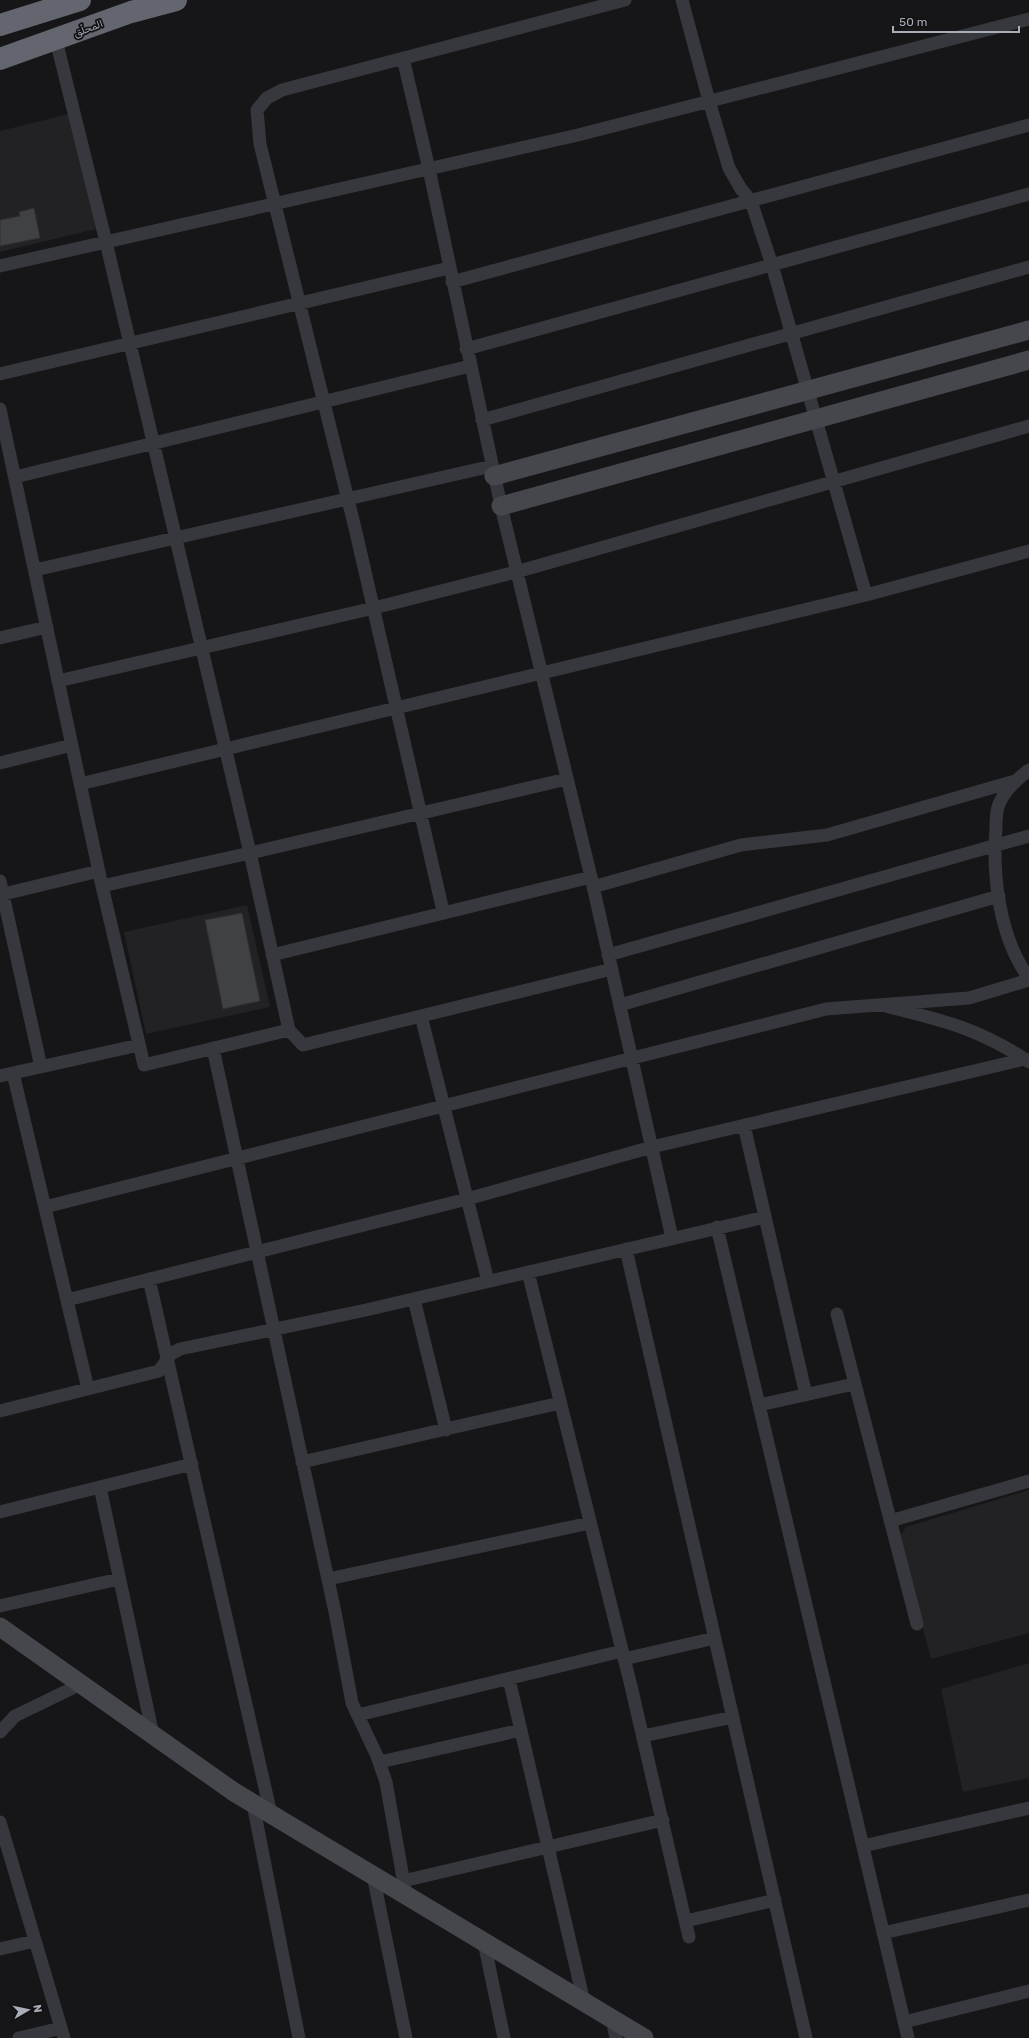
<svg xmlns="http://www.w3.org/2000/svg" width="1029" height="2038" font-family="Rubik,Vazirmatn,sans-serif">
<rect width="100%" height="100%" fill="#161618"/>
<path fill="#222225" d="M69,114l27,115 -96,23v-121z
M247,905l23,102 -124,27 -22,-102z
M1029,1490v143l-98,26 -32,-121 7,-11z
M1029,1663v115l-66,14 -22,-103z"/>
<path fill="#404145" stroke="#303034" d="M34,208l6,30 -40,8v-26l20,-4 -1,-4z
M242,913l18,88 -37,8 -18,-89z"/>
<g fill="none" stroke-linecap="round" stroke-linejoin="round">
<path stroke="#37383d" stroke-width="13" d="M682,0l27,101 20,67 12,21 10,12 21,64 94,330
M56,40l50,202 144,611 317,-74
M403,58l26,111 72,337 90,371 81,361
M0,266l578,-131 451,-116
M452,282l577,-157
M466,349l563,-155
M0,374l449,-106
M0,409l102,477
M482,420l547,-153
M15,477l455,-111
M35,570l457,-104
M0,638l47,-11
M58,681l316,-73 142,-36 513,-146
M0,763l72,-18
M1029,770c-11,8 -27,23 -31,37 -2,6 -2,15 -2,21 -4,49 4,111 33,150
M80,784l786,-189 163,-44
M250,853l39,177 -145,35 -42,-179z
M0,881l41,186
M593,887l148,-42 86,-10 188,-54
M0,895l99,-24
M443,911l-88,-383 -95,-384 -3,-34 10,-12 15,-8 343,-90
M272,955l319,-78
M608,955l421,-119
M620,1005l379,-109
M889,1007c54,13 93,23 140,55
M421,1016l67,265
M289,1030l14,15 309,-76
M213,1048l122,564 17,91 25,53 9,26 20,113
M13,1073l75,316
M0,1076l139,-31
M744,1125l62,270
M45,1207l781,-198 143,-11 60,-18
M717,1227l42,178 95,-21
M626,1249l180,789
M528,1272l103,414 58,251
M149,1279l122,535
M414,1299l32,131
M67,1300l400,-101 185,-52 373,-88
M837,1314l80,310
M759,1405l149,633
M0,1411l159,-40 12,-17 9,-5 186,-39 399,-93
M302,1462l258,-59
M100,1487l53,248
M0,1512l192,-48
M890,1521l139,-40
M328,1579l262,-56
M0,1606l119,-27
M624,1659l91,-21
M509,1679l75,323
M358,1715l264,-64
M0,1732l15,-16 66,-32
M643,1736l90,-19
M380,1762l141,-32
M253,1804l46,234
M0,1822l64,216
M863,1846l166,-38
M373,1875l33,163
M403,1881l260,-61
M686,1921l89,-21
M883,1933l146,-33
M484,1942l20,96
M0,1949l35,-8
M612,2019l4,19
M904,2022l125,-31
M19,2038l42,-10"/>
<path stroke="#45474d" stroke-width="19" d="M494,476l535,-146
M501,506l528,-146
M0,1627l234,165 410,246"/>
<path stroke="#63666e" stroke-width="22" d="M0,25l80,-25
M0,59l131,-47 45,-12"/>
</g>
<g text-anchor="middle" stroke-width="3.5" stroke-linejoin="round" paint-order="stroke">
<g font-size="10" fill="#a8adb8" stroke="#111113">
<text transform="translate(88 28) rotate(-21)" y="4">المحلّق</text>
</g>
</g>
<g transform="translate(28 2010) rotate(81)" stroke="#111113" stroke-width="3" paint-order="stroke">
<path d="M0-3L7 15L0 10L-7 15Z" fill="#a8adb8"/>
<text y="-6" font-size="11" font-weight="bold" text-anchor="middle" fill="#a8adb8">N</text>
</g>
<path d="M893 26v6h126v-6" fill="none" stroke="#a8adb8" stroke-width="2"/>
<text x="899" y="26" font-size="12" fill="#a8adb8" stroke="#111113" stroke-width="3" paint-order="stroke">50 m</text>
</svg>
